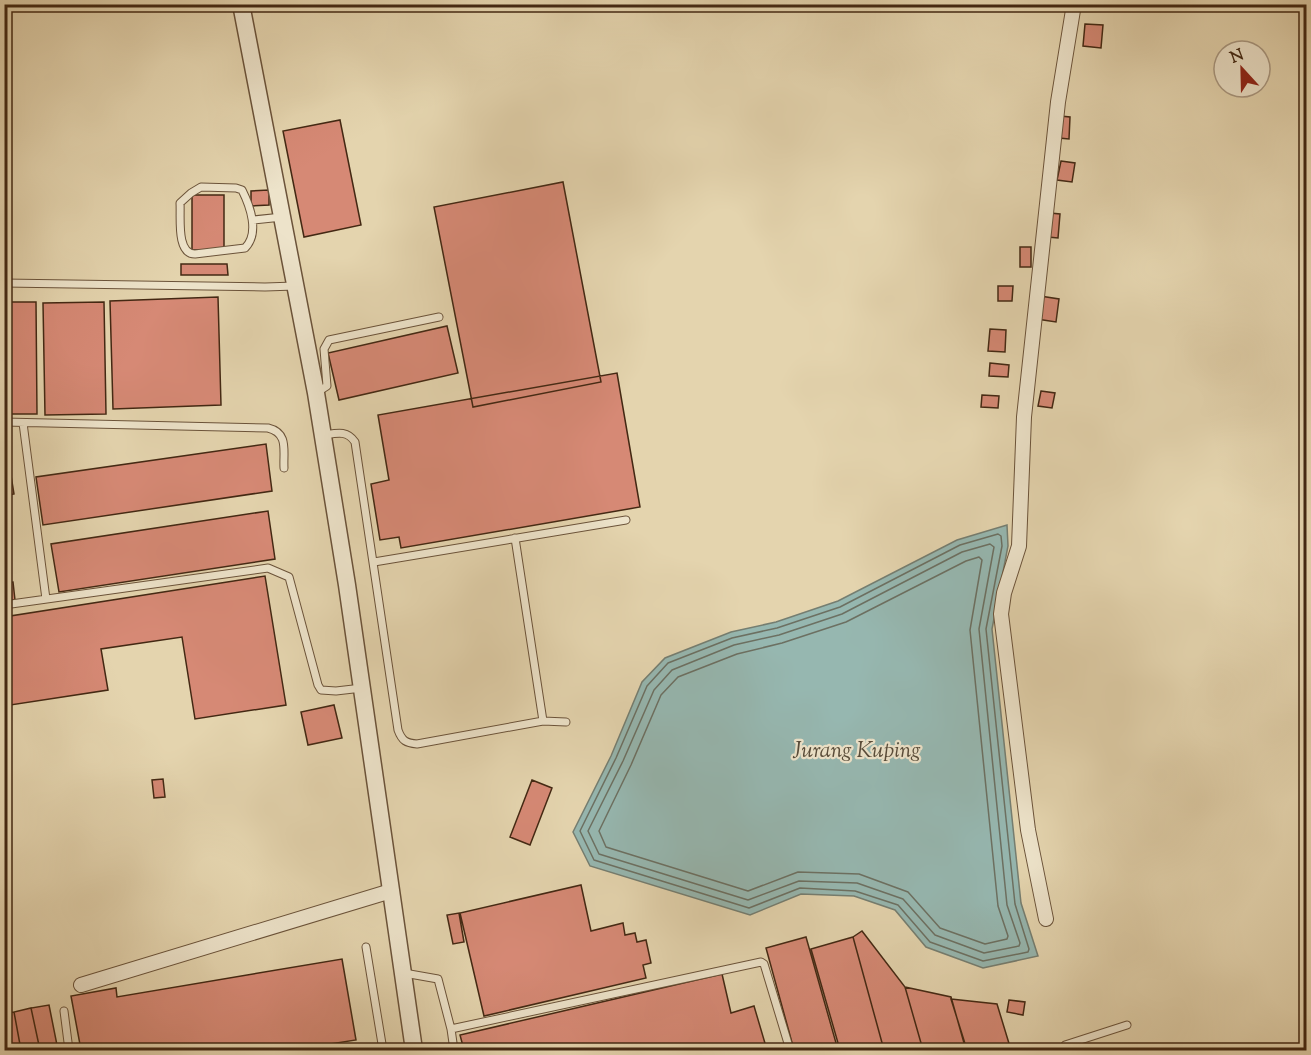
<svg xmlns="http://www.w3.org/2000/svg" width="1311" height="1055" font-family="'Sorts Mill Goudy',serif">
<rect width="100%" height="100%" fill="#e4d4ae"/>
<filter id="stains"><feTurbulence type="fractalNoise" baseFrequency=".00333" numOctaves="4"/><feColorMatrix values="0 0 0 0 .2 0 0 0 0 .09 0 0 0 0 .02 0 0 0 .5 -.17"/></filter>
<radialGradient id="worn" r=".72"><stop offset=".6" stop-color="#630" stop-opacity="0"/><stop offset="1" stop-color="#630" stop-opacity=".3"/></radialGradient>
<path fill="#96b7b0" stroke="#757e71" stroke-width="1.5" d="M1007,525l1,21 -16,83 29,274 17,53 -55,12 -57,-21 -31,-37 -41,-14 -53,-2 -51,21 -160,-49 -17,-34 38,-76 31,-74 23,-24 66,-26 45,-10 62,-21 119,-61z"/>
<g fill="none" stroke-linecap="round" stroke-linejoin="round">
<path stroke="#6c7062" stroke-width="1.5" d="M998,534l3,2 1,10 -16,83 29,275 14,45 -1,3 -45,9 -53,-19 -32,-37 -43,-14 -55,-3 -51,20 -155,-48 -14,-29 36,-73 31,-72 21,-23 64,-25 45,-10 63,-21 120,-62z
M990,544l4,3 -15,82 28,276 13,38 -1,3 -35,7 -49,-18 -32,-36 -46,-16 -58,-2 -51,19 -149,-46 -11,-23 35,-70 31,-71 18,-20 62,-25 45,-10 63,-21 120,-62z
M979,557l3,3 -12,70 28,276 10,30 -1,3 -22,5 -45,-16 -32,-36 -49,-18 -61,-2 -50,19 -142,-44 -7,-16 32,-66 30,-70 17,-18 59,-23 45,-11 64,-21 120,-61z"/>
</g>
<path fill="#d68975" stroke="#432813" stroke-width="1.5" d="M1085,24l18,1 -2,23 -18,-2z
M1060,116l10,1 -1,22 -10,-1z
M340,120l21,105 -57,12 -21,-106z
M1061,161l14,2 -3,19 -15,-2z
M563,182l38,200 -128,25 -39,-200z
M269,190v15l-18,1v-15z
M192,195h32v55h-32z
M1050,213l10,1 -2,24 -10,-1z
M1020,247h11v20h-11z
M181,264h46l1,11h-47z
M998,286h15l-1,15h-14z
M1040,296l19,3 -3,23 -19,-3z
M218,297l3,108 -108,4 -3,-108z
M4,302h32l1,112h-33z
M104,302l2,112 -61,1 -2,-112z
M447,326l11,47 -119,27 -11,-47z
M990,329l16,1 -1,22 -17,-1z
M990,363l19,2 -1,12 -19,-1z
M617,373l23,134 -239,41 -2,-11 -19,3 -9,-56 18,-4 -11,-65z
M1041,391l14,2 -3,15 -14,-2z
M982,395l17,1 -1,12 -17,-1z
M266,444l6,47 -229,34 -7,-48z
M6,445l8,49 -10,2v-50z
M268,511l7,48 -216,33 -8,-48z
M265,576l21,129 -91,14 -13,-82 -81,12 7,41 -104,16v-89z
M13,582l2,18 -11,1v-18z
M334,705l8,33 -34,7 -7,-33z
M163,779l2,18 -11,1 -2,-18z
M532,780l20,8 -22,57 -20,-8z
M581,885l10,46 32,-8 2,12 10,-2 2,9 9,-2 5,23 -8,2 3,13 -162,38 -24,-103z
M459,913l5,29 -11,2 -6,-29z
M862,931l43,56 18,63h-39l-31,-113z
M806,937l32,113h-44l-28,-102z
M853,937l31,113h-44l-29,-101z
M342,959l14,81 -64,10h-211l-10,-54 45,-8 1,9z
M722,974l9,39 23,-7 13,44h-303l-4,-15z
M905,987l46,10 15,53h-43z
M951,999l46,5 14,46h-44z
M1009,1000l16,2 -2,13 -16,-3z
M49,1005l9,45h-18l-9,-42z
M31,1008l9,42h-19l-7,-38z
M14,1012l7,38h-17v-37z"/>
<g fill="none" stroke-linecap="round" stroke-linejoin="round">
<defs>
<path id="service" d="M201,187l35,1 6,2c8,16 18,43 3,58l-50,6c-19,0 -14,-37 -15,-51l11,-10z
M253,220l29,-3
M4,283l261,4 30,-1
M316,393l11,-7 -3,-37 5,-9 110,-23
M4,422l264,6c21,5 15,23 16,40
M23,423l23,176
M324,435c13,-2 23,-5 31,7l43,288c4,11 8,13 19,14l126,-23 23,1
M515,538l28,183
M374,562l252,-42
M4,605l264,-37 21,9 29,108 3,5 15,1 26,-3
M366,947l17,103
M404,973l34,6 13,50 310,-67 3,2 26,86
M64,1011l5,39
M451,1029l3,21
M1062,1050l3,-5 62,-20"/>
<path id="minor" d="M1046,919l-18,-89 -27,-216 3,-21 15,-47 5,-129 34,-315 16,-98
M81,985l310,-94"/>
<path id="tertiary" d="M241,4l75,389 31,192 67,465"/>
</defs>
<use href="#service" stroke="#6b533a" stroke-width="9"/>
<use href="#minor" stroke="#6b533a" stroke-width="16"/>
<use href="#tertiary" stroke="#6b533a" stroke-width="19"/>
<use href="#service" stroke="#ede3ca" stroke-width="7"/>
<use href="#minor" stroke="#ede3ca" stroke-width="14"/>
<use href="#tertiary" stroke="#ede3ca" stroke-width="16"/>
</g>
<g text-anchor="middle" stroke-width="4.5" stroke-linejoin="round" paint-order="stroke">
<g font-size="22" font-style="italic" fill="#584c3a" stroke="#ede3ca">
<text x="857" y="757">Jurang Kuping</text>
</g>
</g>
<rect width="1311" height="1055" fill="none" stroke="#e4d4ae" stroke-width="24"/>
<rect x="6" y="6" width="1299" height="1043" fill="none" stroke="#432813" stroke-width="3"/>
<rect x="12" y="12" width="1287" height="1031" fill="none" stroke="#432813" stroke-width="1.5"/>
<g transform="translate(1242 69) rotate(338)"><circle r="28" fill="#ede3ca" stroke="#a99881" stroke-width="1.5"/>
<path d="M0-4.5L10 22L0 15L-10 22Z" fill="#8f2418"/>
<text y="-9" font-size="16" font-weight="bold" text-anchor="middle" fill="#432813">N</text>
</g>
<rect width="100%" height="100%" filter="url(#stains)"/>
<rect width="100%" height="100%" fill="url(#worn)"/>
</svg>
